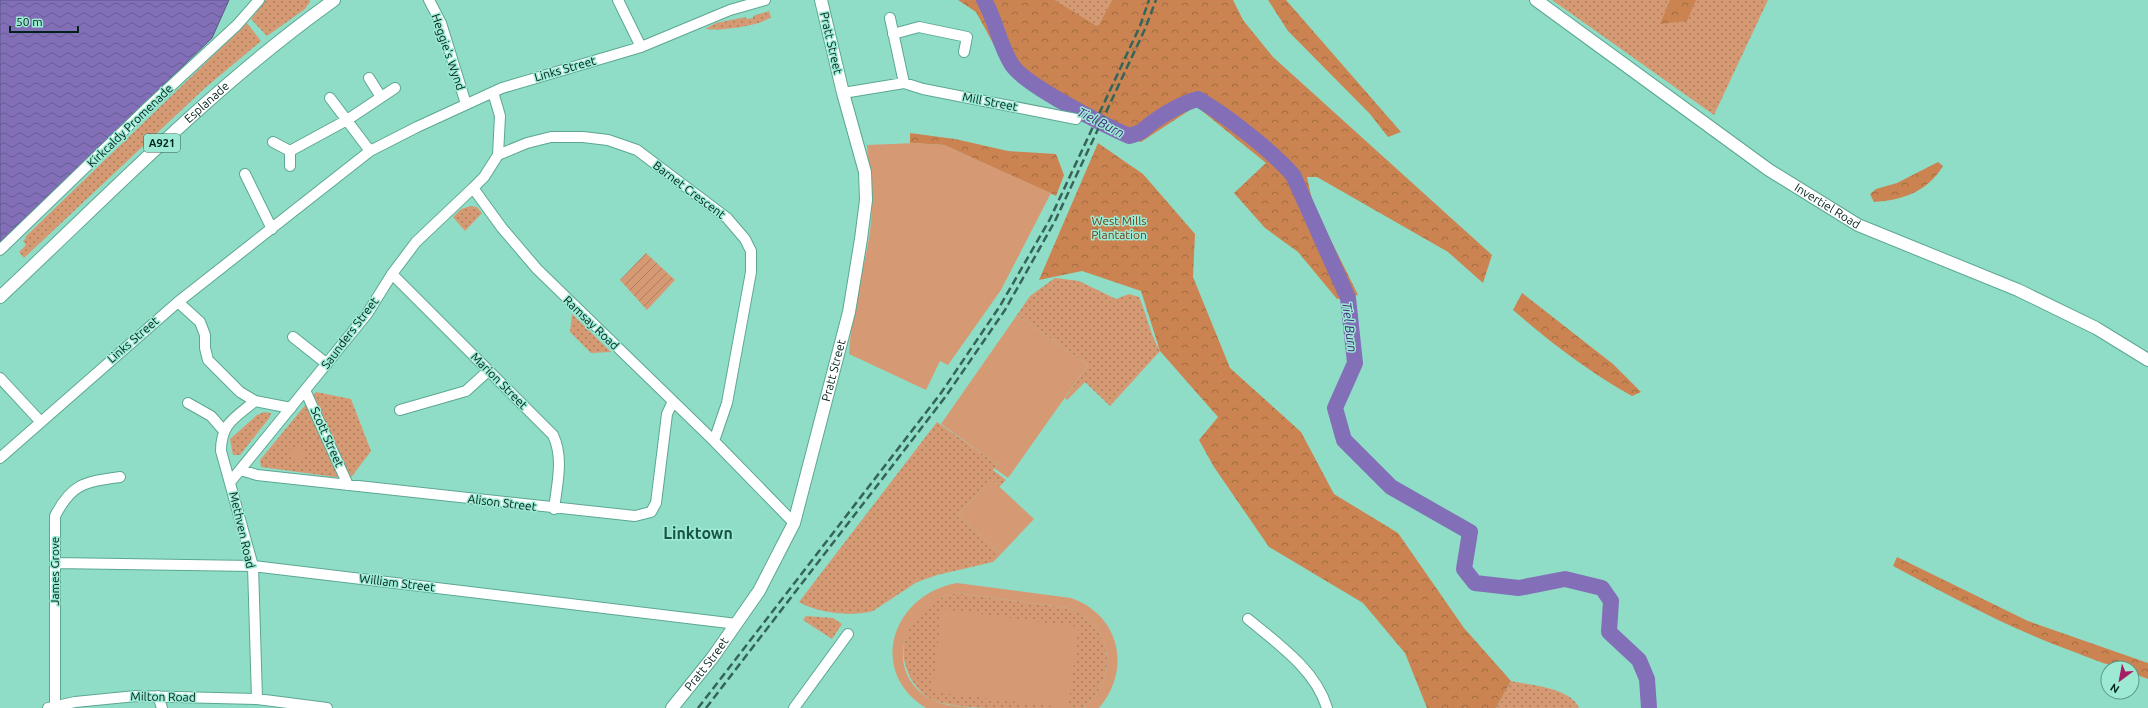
<svg xmlns="http://www.w3.org/2000/svg" width="2148" height="708" font-family="Ubuntu,sans-serif">
<defs>
<pattern id="grass-dots" width="8" height="8" patternUnits="userSpaceOnUse"><rect width="8" height="8" fill="#d59a73"/><path d="M2 2h.1M6 6h.1" fill="none" stroke="#aa7d5e" stroke-width="1.8" stroke-linecap="round"/></pattern>
<pattern id="forest-crowns" width="20" height="18" patternUnits="userSpaceOnUse"><rect width="20" height="18" fill="#cb8451"/><path d="M2 6a3 3 0 1 1 6 0M12 15a3 3 0 1 1 6 0" fill="none" stroke="#a26c42"/></pattern>
<pattern id="garden-furrows" width="10" height="10" patternUnits="userSpaceOnUse"><rect width="10" height="10" fill="#d59a73"/><path d="M-1 1l2-2M0 10L10 0M9 11l2-2" fill="none" stroke="#aa7d5e"/></pattern>
<pattern id="water-waves" width="16" height="10" patternUnits="userSpaceOnUse"><rect width="16" height="10" fill="#826fb8"/><path d="M0 5q4-4 8 0t8 0" fill="none" stroke="#685b95"/></pattern>
</defs>
<rect width="100%" height="100%" fill="#90ddc7"/>
<path fill="url(#grass-dots)" d="M266,0h44v2l-5,7 -38,27 -16,-17z
M1055,0h57l-14,28z
M1552,0h216l-54,115z
M769,11l2,6c-11,9 -51,14 -66,12l11,-6 30,-6v2l7,-1v-2z
M247,23l14,18 -56,47 -181,170 -5,-6 7,-7 -3,-4 3,-3 -1,-1z
M471,206l6,1 5,6 -17,18 -12,-14 8,-8z
M1055,278l24,3 37,18 13,-5 10,3c8,18 11,37 21,54l-50,55 -25,-24 -18,18 -2,-2 23,-33 -71,-50 13,-19z
M572,314l39,38 -20,1 -21,-21z
M316,392l35,7 20,52 -21,28 -89,-12 -1,-7z
M264,412l7,1 -1,4 -30,38h-7l-3,-16 27,-24z
M937,422l60,42 -4,6 13,10 -7,7 -8,-8 -33,36 43,39 -8,8 -56,13 -20,7 -44,29c-20,6 -56,2 -74,-9z
M957,593l111,15c45,16 53,72 14,100 -25,0 -50,0 -75,0 -23,0 -51,0 -72,-7 -14,-6 -25,-20 -29,-34 -4,-11 -3,-24 1,-35 9,-22 28,-35 50,-39z
M806,616l27,2 9,6 -10,15 -29,-19z
M1511,681c19,4 60,7 68,27h-83z"/>
<path fill="url(#forest-crowns)" d="M958,0h97l43,27 14,-27h121l10,20 30,37 219,198 -9,28 -35,-31 -131,-75h-10l6,27 45,91 -21,4 -39,-47 -33,-24 -31,-35 32,-30 -70,-57 -55,36 -14,-4 -100,-52 -21,-19 -30,-55z
M1268,0h18l115,132 -13,5 -18,-23 -82,-83z
M1670,0h26l-9,21 -27,3z
M910,133l45,6 53,12 48,3 8,21 -8,21 -112,-51 -34,-2z
M1098,143l45,31 52,60 -2,43 37,91 71,64 33,62 64,39 66,95 47,53 -15,27h-69l-22,-55 -42,-50 -94,-56 -55,-80 -15,-27 19,-23 -58,-66 -19,-60 -59,-20 -43,9z
M1938,162l5,4c-16,26 -40,34 -69,36l-4,-8 6,-5 21,-6z
M1522,293l91,71 28,28 -9,4c-43,-24 -82,-54 -119,-86z
M1897,557l131,64 120,42v16l-16,-6v-5c-20,0 -37,-8 -55,-15 -64,-23 -124,-55 -184,-87z"/>
<path fill="url(#garden-furrows)" d="M646,253l29,27 -28,30 -27,-30z"/>
<path fill="#d59a73" d="M915,143l29,2 107,48 -50,97 -53,75 -8,-4 -14,29 -77,-36c2,-42 15,-82 21,-123 4,-29 -1,-58 -3,-86z
M1017,315l71,50 -80,113 -14,-10 3,-4 -56,-40z
M302,446l3,13 -13,3 -3,-12z
M991,479l43,40 -33,35 -43,-39z
M957,583l114,15c49,17 61,71 28,110h-17c39,-28 31,-84 -14,-100l-111,-15c-54,10 -77,81 -24,107 12,6 27,6 39,8h-46c-60,-37 -33,-114 31,-125z
M942,609l137,18 -11,81 -136,-16z"/>
<path fill="url(#water-waves)" stroke="#5b5889" d="M0,0h229l-17,38 -212,204z"/>
<g fill="none" stroke-linecap="round" stroke-linejoin="round">
<path stroke="#826fb8" stroke-width="16" d="M984,0c12,20 15,45 28,65 13,20 92,60 117,71 15,-4 13,-6 24,-14 13,-9 29,-19 45,-23 29,17 73,51 95,76l55,123 7,65 -20,45 9,32 47,47 79,45 -6,37 11,14 44,5 46,-9 37,9 9,13 -2,31 30,28 8,19 2,29"/>
<defs>
<path id="minor" d="M429,0l12,23 25,81
M618,0l23,47
M890,18l14,65
M893,34l26,-7 48,10 -3,15
M369,78l12,19
M493,92l7,24 -2,39 -14,22 -11,11 29,40 35,41 177,172 80,82
M843,93l61,-10 19,6 153,30
M330,98l40,53
M273,142l17,9v15
M290,151l57,-31 48,-32
M498,155l29,-12 24,-6h32l25,3 29,10 90,68 18,21 6,12v21l-24,131 -13,38
M245,174l27,55
M0,250l146,-141 91,-84 22,-25
M392,274l161,161c11,23 4,49 1,74
M178,302l22,20 5,13v13l3,12 32,32 15,9 36,7
M293,337l34,27
M0,378l40,43
M305,390l43,95
M255,401c-20,17 -34,22 -34,50l32,115 4,133
M188,403l23,13 13,15
M400,410l66,-19 22,-20
M0,458l178,-156 192,-151 47,-24 85,-39 139,-41 89,-37 35,-10
M241,470l16,5 378,41 16,-4 5,-9 11,-89 6,-13
M231,481l136,-167 25,-40 24,-32 57,-54
M55,563l198,3 484,58
M1248,619c29,24 68,51 79,89
M158,696l4,12
M55,706v-190c17,-33 30,-34 65,-39
M48,708l27,-6 61,-6 121,3 70,9
M794,708l54,-74"/>
<g id="major">
<path id="s1" d="M1536,0l233,170 89,55 160,65 78,38 52,32"/>
<path id="s2" d="M0,297c109,-102 212,-210 334,-297"/>
<path id="s3" d="M672,708l41,-51 46,-66 35,-68 55,-211 12,-73 5,-39 -1,-28 -22,-79 -22,-93"/>
</g>
</defs>
<use href="#minor" stroke="#5ba793" stroke-width="12"/>
<use href="#major" stroke="#5ba793" stroke-width="14"/>
<use href="#minor" stroke="#fff" stroke-width="10"/>
<use href="#major" stroke="#fff" stroke-width="12"/>
<path stroke="#356558" stroke-width="2.5" stroke-dasharray="8 4" stroke-linecap="butt" d="M698,708l243,-315 59,-87 50,-87 90,-193 9,-26
M706,708l240,-312 59,-86 50,-89 90,-192 11,-29"/>
</g>
<g text-anchor="middle" stroke-width="3" stroke-linejoin="round" paint-order="stroke">
<rect fill="#9cead4" stroke="#305e52" stroke-width="1" x="144" y="134" width="36" height="18" rx="3"/>
<g font-size="11" font-weight="bold" fill="#01221a">
<text x="162" y="147">A921</text>
</g>
<g font-size="12" fill="#01221a" stroke="#9cead4">
<text transform="translate(831 43) rotate(77)" y="4">Pratt Street</text>
<text transform="translate(448 52) rotate(71)" y="4">Heggie's Wynd</text>
<text transform="translate(565 69) rotate(-16)" y="4">Links Street</text>
<text dy="4" stroke="none"><textPath href="#s2" startOffset="284">Esplanade</textPath></text>
<text transform="translate(990 102) rotate(11)" y="4">Mill Street</text>
<text transform="translate(130 126) rotate(-44)" y="4">Kirkcaldy Promenade</text>
<text transform="translate(689 190) rotate(37)" y="4">Barnet Crescent</text>
<text dy="4" stroke="none"><textPath href="#s1" startOffset="357">Invertiel Road</textPath></text>
<text transform="translate(591 323) rotate(44)" y="4">Ramsay Road</text>
<text transform="translate(350 333) rotate(-53)" y="4">Saunders Street</text>
<text transform="translate(133 340) rotate(-41)" y="4">Links Street</text>
<text dy="4" stroke="none"><textPath href="#s3" startOffset="380">Pratt Street</textPath></text>
<text transform="translate(499 381) rotate(45)" y="4">Marion Street</text>
<text transform="translate(327 437) rotate(66)" y="4">Scott Street</text>
<text transform="translate(502 503) rotate(7)" y="4">Alison Street</text>
<text transform="translate(242 530) rotate(77)" y="4">Methven Road</text>
<text transform="translate(55 571) rotate(-90)" y="4">James Grove</text>
<text transform="translate(397 583) rotate(7)" y="4">William Street</text>
<text dy="4" stroke="none"><textPath href="#s3" startOffset="56">Pratt Street</textPath></text>
<text transform="translate(163 697) rotate(1)" y="4">Milton Road</text>
</g>
<g font-size="12" fill="#6e3e19" stroke="#9cead4">
<text x="1119" y="225">West Mills<tspan x="1119" dy="14">Plantation</tspan></text>
</g>
<g font-size="13" font-style="italic" fill="#45257d" stroke="#9cead4">
<text transform="translate(1101 122) rotate(27)" y="5">Tiel Burn</text>
<text transform="translate(1350 327) rotate(83)" y="5">Tiel Burn</text>
</g>
<g font-size="16" font-weight="bold" fill="#175446" stroke="#9cead4">
<text x="698" y="539">Linktown</text>
</g>
</g>
<g transform="translate(2120 680) rotate(212)"><circle r="19" fill="#9cead4" stroke="#5e9a8a"/>
<path d="M0-3L7 15L0 10L-7 15Z" fill="#a51c64"/>
<text y="-6" font-size="11" font-weight="bold" text-anchor="middle" fill="#01221a">N</text>
</g>
<path d="M10 26v6h68v-6" fill="none" stroke="#01221a" stroke-width="2"/>
<text x="16" y="26" font-size="12" fill="#01221a" stroke="#9cead4" stroke-width="3" paint-order="stroke">50 m</text>
</svg>
